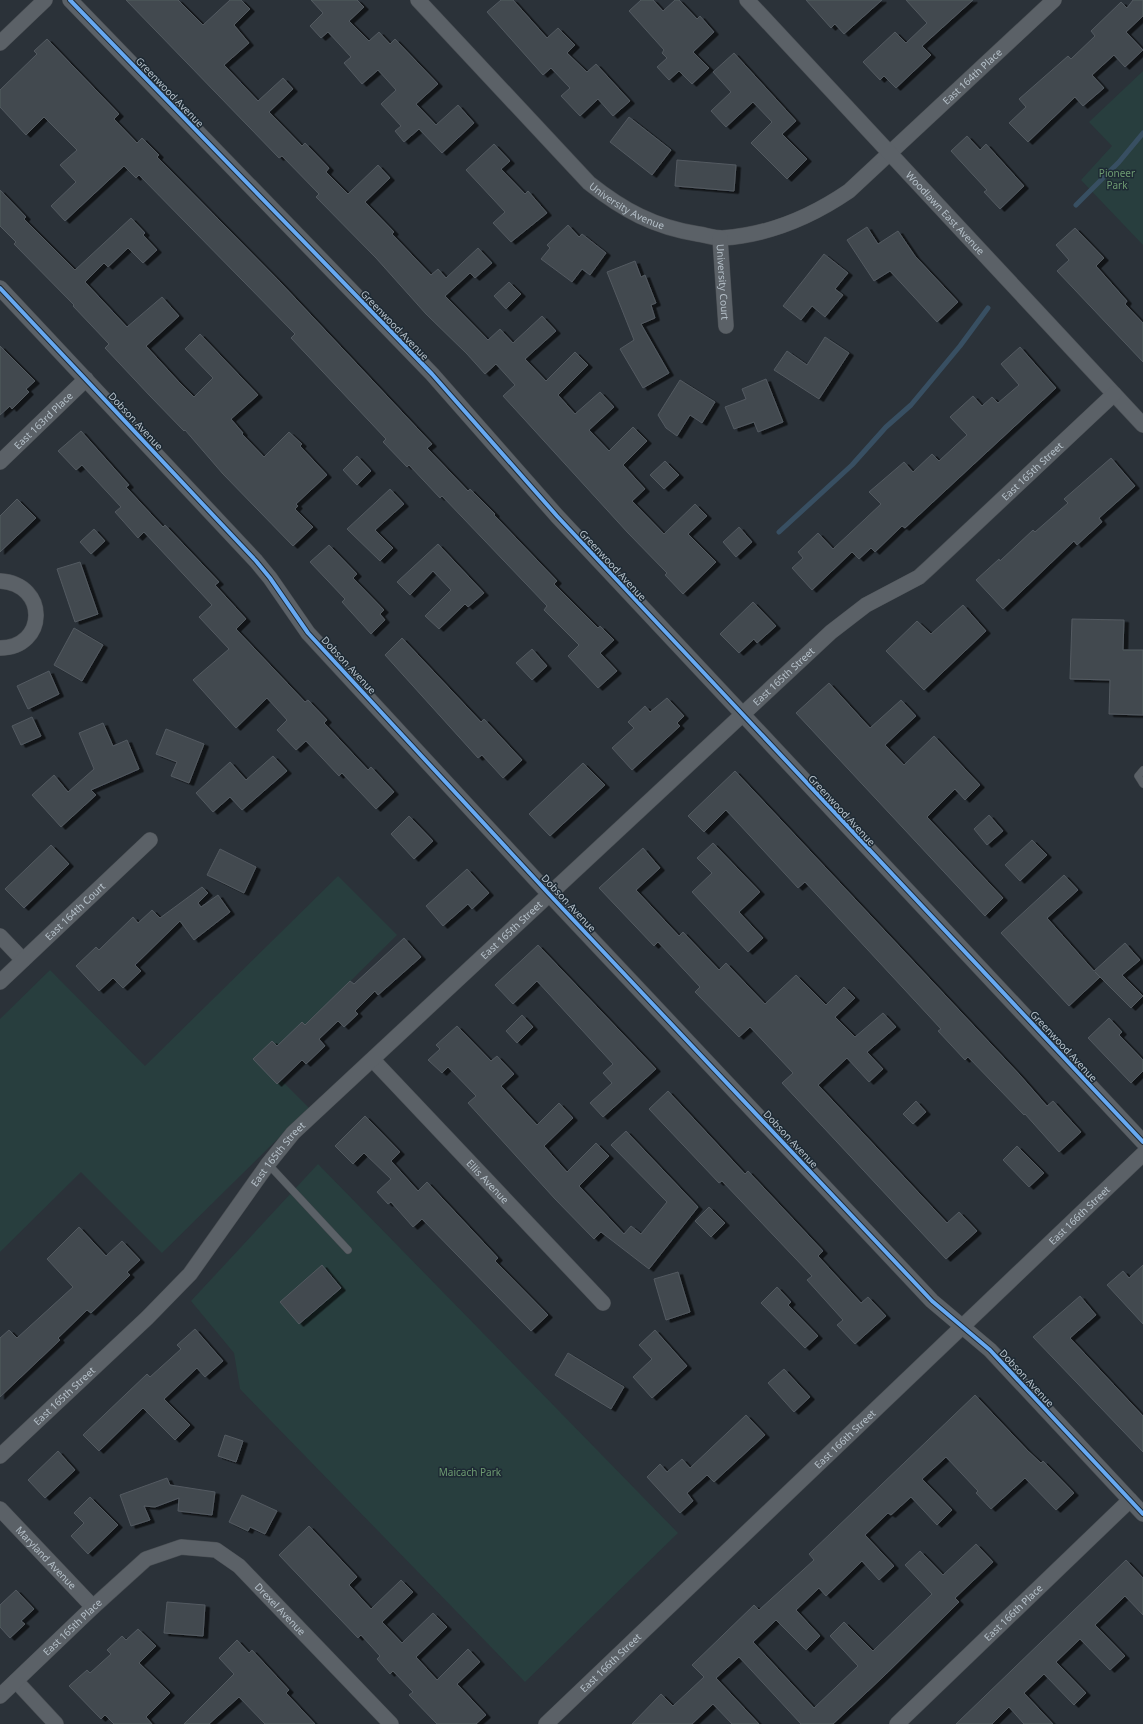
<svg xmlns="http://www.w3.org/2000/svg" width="1143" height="1724" font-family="'Noto Sans',sans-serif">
<defs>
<filter id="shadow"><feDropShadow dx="4.5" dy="2.5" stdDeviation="0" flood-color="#0009"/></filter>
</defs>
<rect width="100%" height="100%" fill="#2b3239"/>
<path fill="#283e3e" d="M1143,71v174l-62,-65 31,-34 -23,-24z
M338,876l59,59 -131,130 43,43 -147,145 -81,-81 -81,80v-233l50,-49 95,96z
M318,1164l360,369 -153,149 -285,-293 -6,-36 -43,-52z"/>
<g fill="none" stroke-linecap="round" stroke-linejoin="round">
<path stroke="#384f62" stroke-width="5" d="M1076,205l43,-43 24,-29
M779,532l73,-67 34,-38 25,-22 49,-59 28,-38"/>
</g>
<path fill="#434a4f" stroke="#535a61" filter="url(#shadow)" d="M126,0h52l25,25 27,-25h11l9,9 -16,16 15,18 -25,22 34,36 25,-23 10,11 -24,23 33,34 3,-3 24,25 -3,4 22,22 30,-29 12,13 -25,24 29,30 -2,2 39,41 7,-6 8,9 32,-30 14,15 -17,15 -5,-5 -25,23 43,44 12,-11 13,14 29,-27 14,15 -31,28 21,22 29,-29 13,13 -30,30 17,19 25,-22 14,15 -25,23 20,21 24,-24 14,14 -24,24 22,24 -13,12 32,33 31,-30 12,12 -19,18 28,28 -33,32 -18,-19 2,-2 -39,-40 -125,-137 12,-11 -19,-21 -11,10 -18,-20 -41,-40 -50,-56 -60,-61 3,-3 -37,-38 -3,2z
M311,0h46l7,7 -15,14 20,20 10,-9 11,12 5,-5 43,45 -22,20 20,21 22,-20 16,18 -32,30 -23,-24 -15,13 -9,-11 6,-5 -20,-22 15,-14 -18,-20 -16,14 -18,-21 7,-6 -23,-25 -7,6 -11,-12 13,-13z
M501,0h12l34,38 11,-10 17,17 -8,8 20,19 9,-8 34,37 -17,15 -15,-17 -18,17 -19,-20 9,-8 -19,-20 -8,7 -56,-63z
M641,0h12l10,11 12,-11h4l18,19 3,-3 14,16 -21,20 16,16 -17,16 -13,-13 -10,9 -12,-13 10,-9 -5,-5 2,-3 -35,-39z
M806,0h76l-38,34 -9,-10 -4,4z
M906,0h67l-51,46 9,9 -35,33 -12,-12 -4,4 -17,-18 32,-30 11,11 21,-20z
M1133,0h10v16l-17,16 17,18 -18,17 -11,-12 -22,20 12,13 -21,18 -8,-9 -47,45 -19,-19 17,-16 -7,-8 49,-43 3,3 24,-23 -4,-5 30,-29 6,6z
M47,39l72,75 -5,5 23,24 5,-5 17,17 -2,2 123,125 152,162 -5,4 41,43 2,-2 25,25 -1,1 63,66 -3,3 44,44 2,-2 14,14 -14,13 17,18 -19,17 -30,-32 11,-11 -35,-35 3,-4 -105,-110 -2,2 -31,-33 -2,2 -24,-25 3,-3 -95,-101 4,-4 -156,-159 -3,3 -12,-12 -59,55 -14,-15 25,-24 -16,-17 17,-15 -33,-33 -18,18 -26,-28v-17l37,-36 -3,-3z
M734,53l62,68 -14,13 25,25 -20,20 -36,-36 21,-21 -19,-20 -27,25 -15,-16 20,-19 -18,-20z
M629,117l42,33 -19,25 -42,-33z
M967,136l13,14 6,-6 38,42 -24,23 -16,-17 3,-2 -36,-39z
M494,144l16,17 -9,8 24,25 3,-3 19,22 -36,29 -18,-19 12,-11 -39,-42z
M677,160l59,5 -2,26 -59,-5z
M0,190l26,27 -2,2 51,51 56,-52 14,15 -2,2 14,15 -14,13 -15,-15 -20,19 -4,-4 -19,19 42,45 35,-30 17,19 -33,30 32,35 16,16 19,-19 -28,-29 15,-15 58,61 -27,24 12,14 -1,1 22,23 25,-25 13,12 -2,2 27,29 -31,29 2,2 -3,3 18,18 -20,19 -70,-72 -38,-44 -1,1 -34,-35 -45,-48 4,-4 -36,-38 1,-1 -60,-61 2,-2 -16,-16z
M568,225l11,12 3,-3 24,19 -16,22 -8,-6 -10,13 -31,-23 9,-11 -3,-3z
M867,227l11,17 20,-13 17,25 43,46 -21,20 -47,-51 -16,10 -27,-41z
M1075,228l29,30 -8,8 31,35 -2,3 18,19v39l-86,-91 12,-11 -13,-15z
M824,254l24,19 -13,16 8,6 -18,22 -13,-11 -11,14 -18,-14z
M635,261l6,16 4,-2 11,28 -5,2 4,13 -14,6 28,49 -26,15 -23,-39 14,-9 -27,-68z
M509,282l12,12 -15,15 -12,-13z
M825,337l24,16 -30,46 -45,-29 13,-19 20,14z
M0,346l35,35 -9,8 3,3 -17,17 -2,-3 -10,9z
M1020,347l36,41 -151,140 -3,-2 -27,26 -4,-4 -12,11 -7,-7 -40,38 -20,-22 11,-10 -5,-6 20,-19 15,16 48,-45 -12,-12 35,-30 9,10 19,-18 7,7 28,-26 -17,-18 23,-21 9,10 10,-9 6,6 21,-18 -18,-21z
M766,379l17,43 -25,10 -4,-10 -20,7 -9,-22 21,-8 -4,-10z
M680,380l35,22 -13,21 -12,-8 -13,21 -11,-8 -8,-13z
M81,431l48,54 -3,2 37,40 2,-2 54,57 -4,3 31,34 -10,10 69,73 3,-2 19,20 -3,3 44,47 3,-3 23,25 -18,17 -34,-36 -3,3 -33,-35 -10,9 -19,-20 10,-10 -20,-22 -31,30 -43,-48 36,-31 -30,-32 13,-12 -68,-73 -6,6 -23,-26 6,-5 -39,-42 -6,5 -18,-19z
M357,456l14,15 -14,14 -14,-15z
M1111,458l24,28 -36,32 3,4 -25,23 -3,-4 -71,68 -27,-29 23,-21 1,2 33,-31 2,2 33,-29 -4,-4z
M665,461l14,14 -15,14 -14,-14z
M390,489l14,15 -29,26 18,18 -13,13 -33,-32z
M17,499l19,19 -36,34v-36z
M739,527l13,15 -16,15 -13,-15z
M94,529l11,12 -14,13 -11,-12z
M438,544l46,49 -16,14 -3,-3 -26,25 -14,-13 26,-26 -18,-19 -23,24 -13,-13z
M329,545l28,29 -4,4 31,32 -4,4 5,6 -14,14 -29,-32 3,-3 -35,-37z
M80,562l18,52 -23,8 -18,-53z
M753,602l23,24 -19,17 -3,-4 -15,14 -19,-19z
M963,605l23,26 -62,59 -38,-39 31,-30 14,13z
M1072,619l52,1 -1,30h20v65l-34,-1 1,-34 -40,-1z
M74,628l29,17 -21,36 -28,-16z
M402,638l79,84 3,-3 38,41 -19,18 -21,-23 -4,3 -93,-103z
M532,649l15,17 -15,14 -16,-17z
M49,671l10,23 -31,15 -11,-23z
M829,683l41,45 31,-28 15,16 -31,29 19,20 30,-29 46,49 -15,15 -10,-11 -28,28 76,81 -18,18 -189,-203z
M667,698l17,18 -7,7 3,3 -48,44 -20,-22 22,-20 -6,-6 17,-16 5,6z
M32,717l9,19 -20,9 -9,-19z
M103,723l10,23 14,-6 12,29 -48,21 5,5 -35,32 -29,-32 22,-20 14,17 26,-23 -15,-36z
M166,729l38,15 -15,39 -18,-7 6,-14 -21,-8z
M273,756l14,15 -45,39 -12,-13 -17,15 -17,-19 34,-31 16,18z
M583,763l22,22 -55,51 -21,-22z
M735,771l284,303 28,32 6,-5 28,31 -22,20 -34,-38 -1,1 -56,-58 -3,3 -27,-29 3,-2 -136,-147 -7,6 -72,-78 -22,22 -16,-16z
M989,815l14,16 -16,14 -13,-16z
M409,816l24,25 -19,18 -23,-25z
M1032,840l15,15 -27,26 -15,-16z
M713,843l47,49 -21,20 24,26 -15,14 -56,-60 20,-19 -15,-15z
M51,845l18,19 -45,44 -19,-19z
M643,848l17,20 -24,22 43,46 4,-4 36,38 7,-7 39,41 31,-29 30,30 18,-18 11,11 -20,19 20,20 28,-24 13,14 -29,25 16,17 -14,13 -22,-24 -29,27 129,138 12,-11 18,19 -31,28 -164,-176 11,-10 -43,-46 -11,10 -44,-45 5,-5 -42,-45 -4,4 -55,-58z
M220,849l36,18 -12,26 -37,-18z
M467,869l22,24 -17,16 -4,-5 -25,22 -17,-20z
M1064,875l14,15 -31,28 47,53 31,-28 15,17 -18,15 21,21 -12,12 -36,-36 5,5 -31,29 -68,-73z
M202,887l6,6 -10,10 3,4 17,-12 12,17 -36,28 -14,-19 -45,44 6,6 -18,17 -10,-10 -14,13 -23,-25 20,-19 3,3 34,-33 5,6 14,-13 8,8z
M404,938l17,19 -43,38 -3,-4 -20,20 3,3 -14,13 -6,-6 -19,18 6,7 -19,18 -4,-4 -25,24 -24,-25 19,-18 5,5 25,-24 3,3 45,-44 4,3z
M538,945l118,124 -53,48 -13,-14 22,-20 -9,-10 10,-9 -76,-83 -24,23 -18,-19z
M522,1015l11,12 -16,16 -11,-12z
M1109,1018l13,14 -3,3 24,25v11l-12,12 -43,-45z
M457,1026l34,35 6,-5 17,18 -13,12 36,39 22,-22 14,15 -29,28 23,26 29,-29 13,13 -30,30 45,48 7,-8 10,8 26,-32 -56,-57 15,-14 72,76 -49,62 -48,-37 -7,7 -39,-40 -87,-96 8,-7 -28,-29 -6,6 -14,-13 12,-11 -4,-4z
M668,1091l77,83 3,-3 75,80 -5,5 43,47 7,-6 18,19 -31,28 -18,-19 6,-5 -36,-40 5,-4 -90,-95 -3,2 -70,-74z
M916,1101l10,11 -13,12 -10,-10z
M365,1116l35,36 -9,9 27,30 9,-9 71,76 -3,3 53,54 -17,16 -109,-112 -9,8 -22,-25 -3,2 -11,-12 14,-13 -27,-26 -11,11 -18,-18z
M1017,1146l27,27 -15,14 -26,-27z
M709,1207l16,16 -14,14 -16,-16z
M79,1227l27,29 16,-15 18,19 -13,12 3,3 -39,38 -4,-3 -29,28 2,2 -60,57v-59l9,-8 8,8 56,-51 -26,-28z
M322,1265l19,23 -42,36 -19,-22z
M1143,1265v59l-36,-39 16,-14 6,7z
M678,1272l12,40 -24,8 -12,-41z
M777,1287l14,15 -3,3 30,31 -13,12 -44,-45z
M1080,1296l16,19 -26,23 73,78v36l-110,-115z
M195,1329l28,32 -18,16 -8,-9 -33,31 26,26 -15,15 -32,-32 -44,43 -16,-16 64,-61 3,3 31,-28 -4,-4z
M655,1330l32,36 -35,32 -19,-21 19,-18 -13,-14z
M568,1353l56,34 -13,22 -56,-34z
M784,1369l26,28 -16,15 -26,-29z
M975,1395l53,56 13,12 2,-2 31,32 -18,17 -31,-32 -34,31 -15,-16 2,-2 -32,-34 -24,22 30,31 -15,15 -26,-28 -20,18 -3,-2 -23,22 29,31 -15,14 -17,-19 -36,35 -7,-8 -23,22 24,26 -14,14 -30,-30 -23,22 61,66 44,-42 -28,-30 14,-14 29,29 59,-57 -27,-29 15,-14 23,24 33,-31 17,18 -38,36 4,4 -75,74 -51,48h-32l-62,-67 -23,21 43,46h-27l-19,-20 -21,20h-60l29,-30 12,12 31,-29 -12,-12 62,-60 5,5 55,-50 -5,-6z
M746,1415l19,20 -51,47 -7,-7 -20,18 6,8 -13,12 -33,-36 13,-13 7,8 15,-13 8,9z
M225,1435l18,6 -7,21 -18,-6z
M58,1451l17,19 -30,28 -17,-18z
M167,1478l3,7 45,7 -3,23 -34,-4 1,-13 -24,9 -11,-1 6,14 -19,6 -11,-31z
M242,1495l35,16 -12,23 -15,-7 -2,4 -19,-9z
M90,1497l28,28 -30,29 -17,-18 13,-13 -10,-10z
M309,1526l48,51 -8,8 22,24 30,-29 12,12 -31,30 20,21 31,-30 14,14 -31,30 21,23 31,-31 12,13 -23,22 29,31 -10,9h-39l-28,-29 4,-3 -20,-21 -3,3 -13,-15 3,-3 -19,-21 -3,3 -79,-83z
M1126,1560l17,18v37l-18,-19 -30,29 30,31 -15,14 -30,-31 -24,23 30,31 -12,12 -30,-31 -20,19 29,31h-29l-15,-17 -17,17h-36z
M16,1590l18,19 -13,12 4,3 -15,14 -10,-11v-22z
M167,1602l38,3 -2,31 -39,-3z
M138,1629l18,17 -17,17 31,30 -24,24 6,7h-38l-9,-9 -4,4 -32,-33 18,-16 3,3 21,-19 -4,-4 15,-14 4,4z
M237,1640l12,13 3,-3 37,40 -3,3 29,31h-50l-26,-27 -30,27h-25l50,-50 -15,-16z"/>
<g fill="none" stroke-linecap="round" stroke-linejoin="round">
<defs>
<path id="lane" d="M1143,770l-5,6 5,8
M268,1164l80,86"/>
<g id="street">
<path d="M70,0l362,374 125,142 586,626"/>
<path id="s1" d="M418,0l171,183c34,27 65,44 109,51 7,1 16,4 24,4 47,-3 89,-21 127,-47l205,-191"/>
<path id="s2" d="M747,0l396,425"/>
<path d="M0,43l45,-43"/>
<path id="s3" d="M720,238l6,88"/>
<path d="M0,288l256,273 14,17 38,55 241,261 383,407 58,49 153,164"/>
<path id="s4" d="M0,462l86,-83"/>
<path d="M0,581c49,3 47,67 0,67"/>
<path d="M0,936l23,24"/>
<path id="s5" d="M0,982l150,-142"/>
<path id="s6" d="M373,1060l230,243"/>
<path id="s7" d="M0,1456l147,-138 43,-44 78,-110 25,-31 538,-501 35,-27 53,-28 12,-11 183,-172"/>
<path id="s8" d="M0,1509l93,98"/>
<path d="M16,1681l40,43"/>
<path id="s9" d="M0,1696l93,-89 53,-48 35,-12 35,3 23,16 152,158"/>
<path id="s10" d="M546,1724l597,-570"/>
<path id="s11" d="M897,1724l233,-224"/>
</g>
</defs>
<use href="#lane" stroke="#494e53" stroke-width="8"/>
<use href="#street" stroke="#494e53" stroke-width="16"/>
<use href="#lane" stroke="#5b6167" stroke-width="7"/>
<use href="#street" stroke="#5b6167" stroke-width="15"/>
<defs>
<path id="cycleway" d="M70,0l362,374 125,142 586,626
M0,288l256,273 14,17 38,55 241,261 383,407 58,49 153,164"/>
</defs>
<use href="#cycleway" stroke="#1e2a34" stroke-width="6"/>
<use href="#cycleway" stroke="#66a8f1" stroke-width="4"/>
</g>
<g text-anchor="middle" stroke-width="3" stroke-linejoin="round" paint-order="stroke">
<g font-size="10" fill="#b5c0c9" stroke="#1e2a34">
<text dy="4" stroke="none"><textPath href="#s1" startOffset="702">East 164th Place</textPath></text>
<text transform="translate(170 92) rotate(46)" y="4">Greenwood Avenue</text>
<text dy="4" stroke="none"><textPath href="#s1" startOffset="295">University Avenue</textPath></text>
<text dy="4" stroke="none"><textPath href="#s2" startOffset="291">Woodlawn East Avenue</textPath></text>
<text dy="4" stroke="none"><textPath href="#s3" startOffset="44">University Court</textPath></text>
<text transform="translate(395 325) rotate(46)" y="4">Greenwood Avenue</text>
<text dy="4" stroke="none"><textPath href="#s4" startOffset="60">East 163rd Place</textPath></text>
<text transform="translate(136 421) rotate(47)" y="4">Dobson Avenue</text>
<text dy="4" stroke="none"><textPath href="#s7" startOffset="1432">East 165th Street</textPath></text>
<text transform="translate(613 565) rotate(47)" y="4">Greenwood Avenue</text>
<text transform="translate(349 665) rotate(47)" y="4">Dobson Avenue</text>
<text dy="4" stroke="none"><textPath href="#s7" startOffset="1108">East 165th Street</textPath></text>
<text transform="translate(842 810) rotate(47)" y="4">Greenwood Avenue</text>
<text transform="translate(569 903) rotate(47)" y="4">Dobson Avenue</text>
<text dy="4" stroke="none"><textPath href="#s5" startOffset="103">East 164th Court</textPath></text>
<text dy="4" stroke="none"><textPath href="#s7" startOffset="736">East 165th Street</textPath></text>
<text transform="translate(1064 1046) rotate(47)" y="4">Greenwood Avenue</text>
<text transform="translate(791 1139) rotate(47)" y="4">Dobson Avenue</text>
<text dy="4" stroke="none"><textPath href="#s7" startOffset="412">East 165th Street</textPath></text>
<text dy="4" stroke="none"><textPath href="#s6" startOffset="167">Ellis Avenue</textPath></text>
<text dy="4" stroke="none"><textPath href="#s10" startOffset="737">East 166th Street</textPath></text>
<text transform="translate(1027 1378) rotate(47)" y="4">Dobson Avenue</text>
<text dy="4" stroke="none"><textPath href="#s7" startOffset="88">East 165th Street</textPath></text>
<text dy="4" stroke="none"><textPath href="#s10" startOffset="413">East 166th Street</textPath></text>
<text dy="4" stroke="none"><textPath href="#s8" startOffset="67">Maryland Avenue</textPath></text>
<text dy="4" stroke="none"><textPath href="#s9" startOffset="360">Drexel Avenue</textPath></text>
<text dy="4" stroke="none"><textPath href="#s11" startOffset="161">East 166th Place</textPath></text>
<text dy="4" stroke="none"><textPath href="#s9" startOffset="100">East 165th Place</textPath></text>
<text dy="4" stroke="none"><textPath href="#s10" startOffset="89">East 166th Street</textPath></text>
</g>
<g font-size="10" fill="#6d9a71" stroke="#1e2a34">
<text x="1117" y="177">Pioneer<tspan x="1117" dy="12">Park</tspan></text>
<text x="470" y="1476">Maicach Park</text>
</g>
</g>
</svg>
